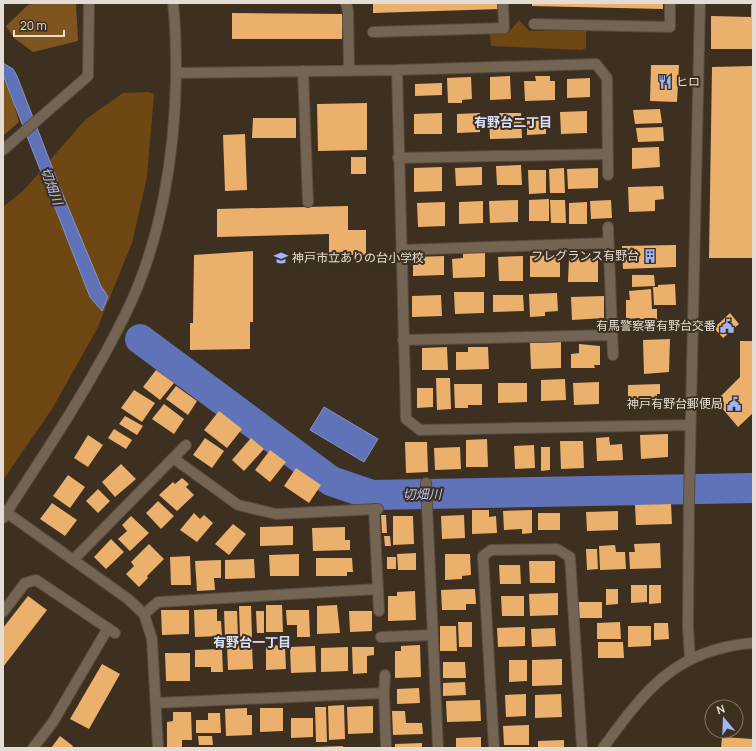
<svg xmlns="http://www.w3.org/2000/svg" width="756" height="751" font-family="Manrope,'Noto Sans JP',sans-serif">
<rect width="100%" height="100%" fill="#3d3021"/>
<path fill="#6e4713" d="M519,20l10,11 57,-1v18l-4,2 -91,-4 -1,-13h18z
M148,92l6,2 -7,83 -15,66 -35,86 -45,80 -49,71v-273l20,-16 63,-72 37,-26z"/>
<path fill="#7e541f" d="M36,3h40l2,38 -45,11 -19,-14 -8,-12 22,-21z
M3,79l8,14 8,29 -16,14z"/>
<path fill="#6073b8" stroke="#8893c0" d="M3,63l10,6 4,7 44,114 40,96 7,11 -6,14 -12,-14 -9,-23 -78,-199z
M324,407l54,32 -14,23 -54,-32z"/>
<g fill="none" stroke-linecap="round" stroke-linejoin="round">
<path stroke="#6073b8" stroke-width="30" d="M140,339l191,142 41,14 381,-7"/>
</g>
<path fill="#ebb06c" d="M373,3h128v6l-128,4z
M532,3h131v6l-131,-3z
M751,5h2v44h-42v-33l40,1z
M232,13l111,1 -1,25h-110z
M651,65h28l-2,37 -27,-1z
M753,66v192h-44l3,-191z
M510,76l1,23 -21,1v-23z
M535,76h15v5h5v19l-30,1 -1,-20h12z
M471,77l1,22 -10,1v3h-14l-1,-25z
M590,78v19l-23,1v-19z
M442,83v12l-27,1v-12z
M367,103v47l-49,1 -1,-47z
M660,109l2,14 -27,1 -2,-14z
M587,111v22l-26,1 -1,-22z
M442,113v21h-28v-20z
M480,113v19l-23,1v-19z
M499,113h22l1,25 -32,1 -1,-20h10z
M527,116h19v18l-19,1z
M253,118h43v20h-44z
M663,127l1,14 -26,1 -2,-14z
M245,134l2,56 -22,1 -2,-56z
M659,147l1,20 -28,2v-21z
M351,157h15v17h-15z
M521,165l1,20h-25l-1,-19z
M442,167v24l-28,1v-24z
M482,167v18l-26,1 -1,-18z
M564,168l1,25h-15l-1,-24z
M598,168v20l-30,1 -1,-20z
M528,170h18v23l-17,1z
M663,186l1,13 -9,1v11l-26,1 -1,-25z
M549,199v22h-20v-21z
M518,200v22l-28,1 -1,-22z
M550,200h15l1,23h-15z
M611,200l1,18 -21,1 -1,-18z
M483,201v22l-24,1v-22z
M445,202v24l-27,1 -1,-24z
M587,202v22h-18v-21z
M348,206v24h18v25h-37v-21l-112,3v-28z
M676,245v22l-53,2 -1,-23z
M253,251v71h-3v27l-60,1v-27h3l1,-68z
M463,253h22v24l-32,1 -1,-19 11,-1z
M560,255v22h-30v-21z
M444,256v19l-31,1v-11h5l-1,-8z
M523,256v25h-24l-1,-24z
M569,258h29v24h-30z
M632,275h22l1,11 -23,1z
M675,284l1,21h-22l-1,-18h5v-2z
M651,289l1,20h5v16h-18v-7l-13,1v-19h4l-1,-9z
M454,292h30v21l-29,1z
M557,293l1,18 -13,1v4l-15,1 -1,-23z
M441,295l1,21 -30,1v-21z
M493,295h30l1,16 -31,1z
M604,296v22l-32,2 -1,-23z
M730,313l9,11 -16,14 -9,-10z
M670,339l-1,33 -25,2 -1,-34z
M740,341h13v72l-15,14 -22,-26 24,-24z
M561,342v26l-30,1 -1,-26z
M579,344l21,2v19h-6l1,3h-24v-14l8,-1z
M447,347l1,23h-26v-22z
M468,347h20l1,22 -33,1v-18h12z
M156,370l18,13 -14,17 -17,-13z
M436,378h14l1,31 -14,1z
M565,379l1,21 -25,1v-21z
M599,382v22l-25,1 -1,-22z
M498,383h29v19l-29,1z
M454,384h28v21h-14v3h-13z
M660,384v10h-3v10l-13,1 -1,-4h-15v-16z
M176,386l21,15 -9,14 -22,-16z
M417,388h16v19l-16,1z
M134,390l21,13 -13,19 -21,-14z
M164,404l20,15 -10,15 -22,-15z
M219,411l23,18 -15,19 -23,-18z
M125,416l18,10 -6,9 -18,-11z
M114,429l18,11 -6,9 -18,-11z
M668,434v23l-27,2 -1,-24z
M88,435l15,10 -15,22 -14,-9z
M609,437l1,8 12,-1 1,16 -26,1 -1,-23z
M205,438l19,13 -12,17 -19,-13z
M251,438l13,11 -20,22 -12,-11z
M487,439l1,28h-22v-27z
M560,441h23l1,27 -23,1z
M405,442h22l1,30 -22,1z
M534,445l1,23 -20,1 -1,-23z
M460,447l1,22 -26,1 -1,-22z
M541,447h9v23l-9,1z
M270,450l16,12 -16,20 -15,-12z
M121,464l15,15 -21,18 -13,-15z
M296,468l25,17 -12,18 -25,-17z
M68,475l17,12 -15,21 -17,-12z
M182,478l7,6 -3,3 8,8 -17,16 -18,-16 14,-13 2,2z
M98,489l12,12 -12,12 -12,-12z
M158,501l16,15 -13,13 -15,-16z
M52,503l25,17 -12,16 -25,-17z
M671,504l1,20 -36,1 -1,-20z
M472,510h17v7l7,-1 1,17 -25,1z
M532,510v23l-10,1v-5l-18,1 -1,-19z
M618,511v19l-31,1 -1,-19z
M194,513l6,6 4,-4 9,8 -16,19 -17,-12z
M538,513h22v17h-22z
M381,515h5l1,18h-5z
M464,515l1,23 -23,1 -1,-23z
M131,516l18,17 -19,18 -12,-12 9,-8 -5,-6z
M393,516h20l1,28 -21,1z
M233,524l13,10 -17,21 -14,-11z
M293,526v19l-33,1v-19z
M345,527v13h5v10l-37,1 -1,-23z
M384,536h6l1,10h-6z
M111,539l13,13 -18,17 -12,-12z
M660,543l1,25 -31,1 -1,-17h6l-1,-8z
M149,544l15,15 -17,17 1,2 -9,9 -13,-13 8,-8 -3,-4z
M615,545l1,7h9l1,17 -26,1 -1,-24z
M586,549h11l1,20 -11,1z
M416,553v17h-18l-1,-16z
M299,554v22h-29l-1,-21z
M445,554h25l1,21 -9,1v3l-17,1z
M190,556l1,29h-20l-1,-28z
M387,557h9v12h-9z
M316,558h36l1,14h-6v4h-31z
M254,559l1,19 -30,1v-19z
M221,560v18h-7l1,12 -18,1 -2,-30z
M529,561h26v22h-25z
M499,565h21l1,19h-21z
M631,585h16v17l-16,1z
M649,585h12v18l-12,1z
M465,589h10l1,15h-10v6h-24l-1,-20z
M606,589h12v15l-12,1z
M415,591l1,29 -28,1v-25h9v-4z
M558,593v22l-28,1 -1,-22z
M28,596l19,14 -44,57v-39z
M501,596h23v20h-22z
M578,602h24v16h-24z
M266,605h16l1,27h-17z
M337,605l3,28 -23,1v-28z
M239,606h12l1,31h-12z
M217,609v12h4l1,15 -27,1 -1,-27z
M161,610h28v24l-27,1z
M286,610h23l1,27h-13v-12h-10z
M224,611h13l1,26h-13z
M256,611h8v22h-7z
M349,611h23v20l-22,1z
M458,622h14v25h-13z
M620,622l1,17h-24v-16z
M654,623h14l1,16 -15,1z
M440,626h16l1,25h-17z
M628,626h23v20l-23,1z
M525,627v19l-27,1 -1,-19z
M555,628l1,18 -24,1 -1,-18z
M598,642h25l1,16h-26z
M285,645l1,24 -20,1v-24z
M420,645l1,32 -26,1v-27h6v-5z
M227,646h25l1,23 -25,1z
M315,646l1,26 -25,1 -1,-26z
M348,647v24l-27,1v-24z
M352,647h22v8l-7,1v17l-14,1z
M222,649l1,23h-12v-5h-16v-17z
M165,653h25v28h-24z
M562,659v26l-30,1v-26z
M509,660h18v21l-18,1z
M443,662h22l1,16h-23z
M102,664l18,10 -31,55 -19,-10z
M465,682l1,13 -23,1v-13z
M419,688l1,15 -23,1v-15z
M526,694v22l-20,1 -1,-22z
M561,694l1,23 -27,1v-23z
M480,700l1,21 -34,1 -1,-21z
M344,705l1,34 -16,1 -1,-34z
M373,706v27l-25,1 -1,-27z
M315,707h11l1,35h-11z
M247,708v7h5v20l-26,1 -1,-27z
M260,708h23v23l-23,1z
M392,711h13l1,12h16l1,11 -30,1z
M173,712h18l1,28h-10v8h-15v-26l6,-1z
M208,713h12l1,20h-25v-13h12z
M291,718h22v19l-22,1z
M529,725v20h-25l-1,-19z
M60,736l13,10 -1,2h-21z
M198,736h14l1,9h-14z
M481,737v11h-25v-10z
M722,737l31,2v9h-32z
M564,740v8h-26v-7z
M422,743v5h-27v-4z
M343,746v2h-26v-1z"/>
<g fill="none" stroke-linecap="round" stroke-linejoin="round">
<defs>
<path id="minor" d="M346,3l2,8 1,60
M534,24l136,3v-24
M373,32l131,-4 -1,-25
M397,70l9,349 14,11 270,-5
M303,71l5,131
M176,73l221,-3 199,-6 11,14 1,97
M3,150l85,-74 1,-73
M398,158l210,-4
M608,227l5,128
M401,250l207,-7
M403,340l208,-5
M173,458l65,47 38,9 102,-5
M426,483l12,265
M374,509l5,102
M3,510l125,89 16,15 8,25 6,109
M3,518c43,-67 88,-133 123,-205 35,-71 49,-159 50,-238 0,-24 0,-48 -3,-72
M73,560l113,-115
M3,612l22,-29 11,-3 79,53
M144,614l14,-12 220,-13
M381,637l52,-2
M690,659l-2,-32 1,-127 11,-497
M385,675l-1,18 2,55
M156,703l228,-10
M33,748l20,-26 55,-94
M494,748l-11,-192 8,-6 66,-1 13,8 12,191
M603,748c42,-58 73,-99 150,-105"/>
</defs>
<use href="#minor" stroke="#564b3e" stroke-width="12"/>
<use href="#minor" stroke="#736454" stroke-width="10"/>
</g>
<defs>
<symbol id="restaurant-bare" viewBox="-9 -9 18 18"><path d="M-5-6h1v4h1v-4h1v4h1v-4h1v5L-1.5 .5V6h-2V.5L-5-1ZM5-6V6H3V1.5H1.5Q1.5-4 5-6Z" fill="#9eb4fd" stroke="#3d3021" stroke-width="2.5" paint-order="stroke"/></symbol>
<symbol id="building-bare" viewBox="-9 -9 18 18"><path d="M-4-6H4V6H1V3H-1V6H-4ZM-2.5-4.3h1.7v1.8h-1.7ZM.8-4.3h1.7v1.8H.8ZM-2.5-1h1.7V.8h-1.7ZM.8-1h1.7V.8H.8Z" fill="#9eb4fd" stroke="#3d3021" stroke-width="2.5" paint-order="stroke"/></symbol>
<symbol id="school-bare" viewBox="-9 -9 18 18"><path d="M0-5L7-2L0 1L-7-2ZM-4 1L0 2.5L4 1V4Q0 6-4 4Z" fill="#9eb4fd" stroke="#3d3021" stroke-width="2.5" paint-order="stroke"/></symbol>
<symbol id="civic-bare" viewBox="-9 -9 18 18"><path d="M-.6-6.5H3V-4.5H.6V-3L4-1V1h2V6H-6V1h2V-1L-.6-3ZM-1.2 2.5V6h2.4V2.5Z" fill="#9eb4fd" stroke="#3d3021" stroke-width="2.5" paint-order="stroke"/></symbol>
</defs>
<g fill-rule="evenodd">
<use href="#restaurant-bare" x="655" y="72" width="20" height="20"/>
<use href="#building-bare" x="640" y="246" width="20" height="20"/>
<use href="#school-bare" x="271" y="248" width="20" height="20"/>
<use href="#civic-bare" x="717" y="316" width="20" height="20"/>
<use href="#civic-bare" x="724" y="394" width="20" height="20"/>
</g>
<g text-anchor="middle" stroke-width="4" stroke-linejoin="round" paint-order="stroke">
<g font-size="12" fill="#e5ddd3" stroke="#3d3021" text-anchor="end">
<text x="676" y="86" text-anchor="start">ヒロ</text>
<text x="639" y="260">フレグランス有野台</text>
<text x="292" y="262" text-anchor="start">神戸市立ありの台小学校</text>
<text x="716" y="330">有馬警察署有野台交番</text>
<text x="723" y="408">神戸有野台郵便局</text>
</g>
<g font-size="13" font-weight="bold" fill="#d7e1fd" stroke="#3d3021">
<text x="513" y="127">有野台二丁目</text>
<text x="252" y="647">有野台一丁目</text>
</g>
<g font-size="13" font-style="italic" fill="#aec0f9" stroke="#3d3021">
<text transform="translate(52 186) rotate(70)" y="5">切畑川</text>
<text transform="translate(422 494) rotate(-1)" y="5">切畑川</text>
</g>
</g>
<rect width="756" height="751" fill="none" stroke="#e5ddd3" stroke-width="8"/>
<g transform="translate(724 719) rotate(341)"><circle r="19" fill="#3d3021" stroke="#807568"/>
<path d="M0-3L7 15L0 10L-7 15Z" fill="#9eb4fd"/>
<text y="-6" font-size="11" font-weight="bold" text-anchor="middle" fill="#e5ddd3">N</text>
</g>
<path d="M14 30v6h50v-6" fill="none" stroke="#e5ddd3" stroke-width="2"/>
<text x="20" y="30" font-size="12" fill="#e5ddd3" stroke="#3d3021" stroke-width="3" paint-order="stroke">20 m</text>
</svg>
